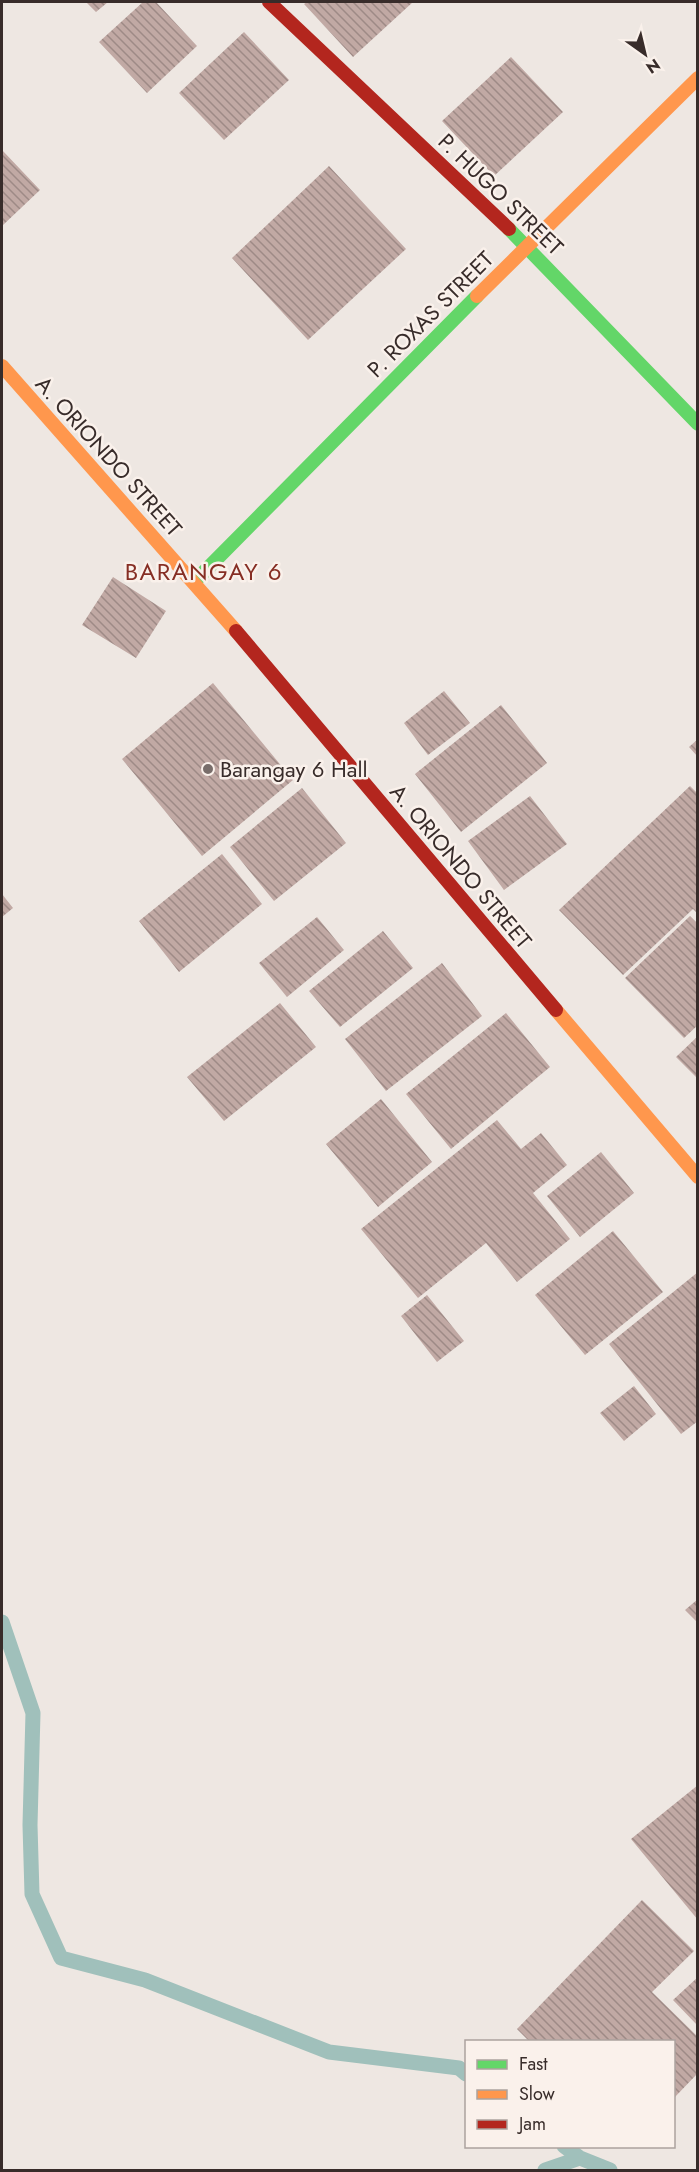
<svg xmlns="http://www.w3.org/2000/svg" width="699" height="2172" font-family="Jost,sans-serif">
<defs>
<pattern id="building-back-hatch" width="6" height="6" patternUnits="userSpaceOnUse" patternTransform="scale(1.5)"><rect width="6" height="6" fill="#c1a9a4"/><path d="M-1 5l2 2M0 0l6 6M5-1l2 2" fill="none" stroke="#9e8a86"/></pattern>
</defs>
<rect width="100%" height="100%" fill="#eee7e2"/>
<g fill="none" stroke-linecap="round" stroke-linejoin="round">
<path stroke="#a0c0bb" stroke-width="15" d="M2,1622l31,91 -3,112 2,69 29,64 84,22 184,72 130,16 7,6
M564,2146l16,12 30,12
M545,2170l35,-12"/>
</g>
<path fill="url(#building-back-hatch)" d="M86,2h22l-12,10z
M143,2h13l41,44 -50,47 -48,-51z
M307,2h106l-60,55 -49,-53z
M244,32l45,48 -65,60 -45,-47z
M511,57l52,55 -69,64 -52,-55z
M2,150l38,40 -38,36z
M329,166l77,83 -98,91 -76,-82z
M113,577l53,34 -30,47 -54,-33z
M213,683l80,97 -91,76 -80,-97z
M444,691l26,32 -42,32 -24,-32z
M501,705l46,58 -86,69 -46,-58z
M698,739v18l-9,-10z
M690,786l8,8v120l-5,-5 -70,66 -64,-65z
M302,788l44,55 -72,58 -44,-54z
M530,796l37,48 -63,46 -36,-49z
M222,854l40,50 -83,68 -40,-51z
M2,894l11,14 -11,9z
M690,916l8,8v101l-14,13 -59,-60z
M317,917l27,33 -57,47 -28,-34z
M383,931l30,37 -73,59 -31,-36z
M442,963l40,53 -96,75 -41,-52z
M280,1003l36,44 -92,74 -37,-44z
M506,1013l44,54 -99,82 -45,-55z
M698,1036v43l-22,-22z
M381,1099l51,63 -54,45 -52,-63z
M497,1120l24,29 20,-16 26,32 -34,28 37,46 -53,43 -31,-39 -68,55 -57,-69z
M601,1152l33,41 -54,44 -33,-41z
M613,1231l50,61 -78,63 -50,-60z
M698,1272v149l-17,13 -72,-90z
M427,1295l37,46 -27,21 -36,-46z
M634,1386l22,28 -32,27 -24,-28z
M698,1599v24l-13,-13z
M698,1785v135l-67,-81z
M642,1900l52,51 -42,41 46,45v36l-24,25v-56h-144l-13,-13z
M698,1977v49l-25,-26z"/>
<g fill="none" stroke-linecap="round" stroke-linejoin="round">
<path stroke="#63d668" stroke-width="14" d="M509,229l189,195
M194,582l283,-286"/>
<path stroke="#ff974d" stroke-width="14" d="M477,296l221,-218
M2,366l234,265
M556,1010l142,167"/>
<path stroke="#b3261e" stroke-width="14" d="M269,2l240,227
M236,631l320,379"/>
</g>
<circle fill="#786d6a" stroke="#faf1eb" stroke-width="2" cx="208" cy="769" r="6"/>
<g text-anchor="middle" stroke-width="5" stroke-linejoin="round" paint-order="stroke">
<g font-size="22" fill="#382c2a" stroke="#faf1eb">
<text transform="translate(501 194) rotate(44)" y="8">P. HUGO STREET</text>
<text transform="translate(430 314) rotate(-45)" y="8">P. ROXAS STREET</text>
<text transform="translate(109 456) rotate(48)" y="8">A. ORIONDO STREET</text>
<text transform="translate(461 866) rotate(50)" y="8">A. ORIONDO STREET</text>
</g>
<g font-size="22" fill="#382c2a" stroke="#faf1eb" text-anchor="start">
<text x="220" y="777">Barangay 6 Hall</text>
</g>
<g font-size="24" letter-spacing="1.5" fill="#862e24" stroke="#faf1eb">
<text x="204" y="580">BARANGAY 6</text>
</g>
</g>
<rect width="699" height="2172" fill="none" stroke="#382c2a" stroke-width="6"/>
<rect x="465" y="2040" width="210" height="108" fill="#faf1eb" stroke="#aca29e" stroke-width="1.5"/>
<rect x="477" y="2060" width="30" height="9" fill="#63d668" stroke="#aca29e" stroke-width="1.5"/>
<text x="519" y="2070" font-size="18" fill="#382c2a">Fast</text>
<rect x="477" y="2090" width="30" height="9" fill="#ff974d" stroke="#aca29e" stroke-width="1.5"/>
<text x="519" y="2100" font-size="18" fill="#382c2a">Slow</text>
<rect x="477" y="2120" width="30" height="9" fill="#b3261e" stroke="#aca29e" stroke-width="1.5"/>
<text x="519" y="2130" font-size="18" fill="#382c2a">Jam</text>
<g transform="translate(645 54) rotate(146)" stroke="#faf1eb" stroke-width="4.5" paint-order="stroke">
<path d="M0-4.5L10 22L0 15L-10 22Z" fill="#382c2a"/>
<text y="-9" font-size="16" font-weight="bold" text-anchor="middle" fill="#382c2a">N</text>
</g>
</svg>
